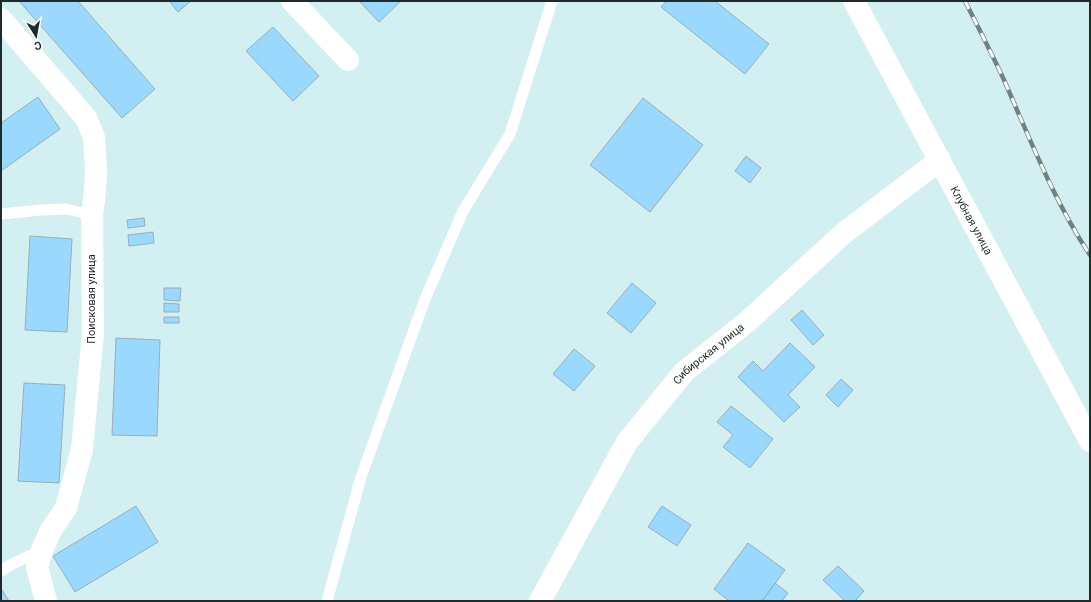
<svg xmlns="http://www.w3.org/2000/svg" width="1091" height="602" font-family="Roboto,sans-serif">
<rect width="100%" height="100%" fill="#d2f0f1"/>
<path fill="#9ad9fd" stroke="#98aebb" d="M19,1h59l77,88 -33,29z
M169,1h22l-13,11z
M359,1h42l-22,21z
M666,1h49l54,43 -24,30 -84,-67z
M273,27l46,49 -26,25 -47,-50z
M38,97l22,32 -59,42v-48z
M643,98l60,47 -53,67 -60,-47z
M746,156l15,12 -11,15 -15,-12z
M144,218l1,8 -17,2 -1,-8z
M153,232l1,11 -25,3 -1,-11z
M30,236l42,3 -5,93 -42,-2z
M632,283l24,20 -25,30 -24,-20z
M164,288h17l-1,13 -16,-1z
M164,303l15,1v8h-15z
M802,310l22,25 -11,10 -22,-25z
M164,317h15v6h-15z
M116,338l44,2 -3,96 -45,-1z
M790,343l25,24 -27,28 12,12 -16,15 -46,-45 15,-16 10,10z
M574,349l21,17 -21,25 -21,-17z
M841,379l12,11 -15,17 -12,-12z
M24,383l41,2 -6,98 -41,-2z
M731,406l42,33 -23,29 -27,-21 10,-12 -16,-13z
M136,506l22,36 -83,50 -22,-36z
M662,506l29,19 -14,21 -29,-19z
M748,543l37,27 -23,31h-33l-15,-12z
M838,566l26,25 -9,10h-10l-22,-21z
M775,583l13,10 -6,8h-20z
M2,590l7,11h-8v-10z"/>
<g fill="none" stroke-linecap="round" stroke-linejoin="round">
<path stroke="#fff" stroke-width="11" d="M1,214l40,-4 25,-1 26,6
M1,571l11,-7 30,-14
M327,601l34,-124 64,-178 38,-88 47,-77 42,-133"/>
<g stroke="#fff" stroke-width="22">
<path d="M292,1l56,59"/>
<path id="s1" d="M854,1l236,440"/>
<path d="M1,19l85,99 8,19 2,32 -1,22 -3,24 1,119 -11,115 -16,59 -15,22 -9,20 -5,17 9,34"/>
<path id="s2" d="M540,601l87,-159 57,-70 64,-51 96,-88 96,-73"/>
</g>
<defs>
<path id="rail" d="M965,1c13,26 27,53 39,79 26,59 50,121 86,175"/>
</defs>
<use href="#rail" stroke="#6e8283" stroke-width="4.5"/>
<use href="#rail" stroke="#fff" stroke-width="3" stroke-dasharray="9" stroke-linecap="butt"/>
</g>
<g text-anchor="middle" stroke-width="3" stroke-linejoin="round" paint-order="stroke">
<g font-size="11" fill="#1f2a2b" stroke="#fff">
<text dy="4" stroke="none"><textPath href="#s1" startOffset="249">Клубная улица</textPath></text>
<text transform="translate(91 299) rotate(-90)" y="4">Поисковая улица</text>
<text dy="4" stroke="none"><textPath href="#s2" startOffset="302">Сибирская улица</textPath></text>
</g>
</g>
<rect width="1091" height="602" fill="none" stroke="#1f2a2b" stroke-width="4"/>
<g transform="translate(36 36) rotate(169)" stroke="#ffffff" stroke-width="3" paint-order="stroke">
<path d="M0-3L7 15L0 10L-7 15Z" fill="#1f2a2b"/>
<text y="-6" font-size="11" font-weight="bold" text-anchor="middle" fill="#1f2a2b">С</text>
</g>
</svg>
